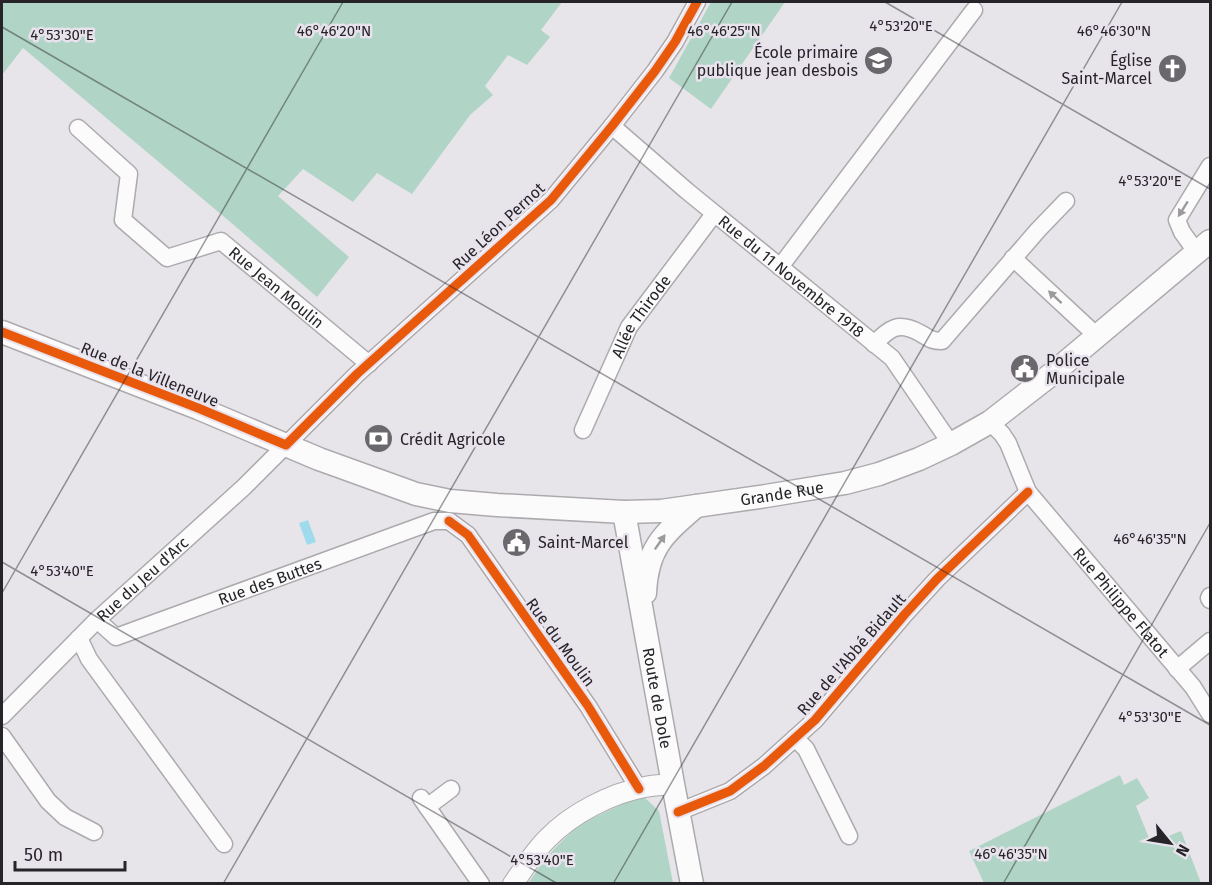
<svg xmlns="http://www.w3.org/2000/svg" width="1212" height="885" font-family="'Fira Sans',sans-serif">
<rect width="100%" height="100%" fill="#e8e5ea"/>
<path fill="#b0d4c6" d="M2,2h560l-21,28 9,7 -23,28 -19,-10 -23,31 8,9 -23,20 -58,79 -35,-21 -24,29 -50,-33 -25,27 71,61 -32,40 -82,-71 -212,-178 -21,27z
M711,2h74l-74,107 -42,-31z
M1120,775l4,10 13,-7 12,20 -13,8 15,37 30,-12 20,52h-217l-15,-32z
M644,797l15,14 14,72 -145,1 11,-17 15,-18 24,-24 53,-25z"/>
<path fill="#9fdbed" d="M308,520l8,22 -9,3 -8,-22z"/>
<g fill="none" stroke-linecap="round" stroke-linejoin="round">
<defs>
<g id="minor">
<path id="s1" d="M612,126l75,65 205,167 59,86"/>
<path id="s2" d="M78,128l51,46 -6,46 44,38 54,-17 148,123"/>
<path d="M1197,253l-15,-21 -5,-12 33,-54"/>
<path d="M1013,258l84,78"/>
<path d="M780,267l194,-257"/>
<path d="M874,344c16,-16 24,-23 46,-11 9,5 11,8 22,8l96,-111 28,-29"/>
<path id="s3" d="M990,422l12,12 6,9 20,49 165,195 17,27"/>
<path id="s4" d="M583,430l46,-103 85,-113"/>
<path d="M1210,596l-1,2 1,2"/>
<path id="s5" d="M97,620l19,17 318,-116h15l19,14 120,171 51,83"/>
<path d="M79,638l10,21 135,185"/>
<path d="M1177,669l33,-28"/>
<path id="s6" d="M2,716l95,-96 147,-133 113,-113 194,-174 61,-74 43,-55 20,-29 22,-40"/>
<path d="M2,736l46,65 17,16 29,15"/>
<path d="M795,738l11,11 43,87"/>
<path d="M421,798l60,86"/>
<path d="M427,807l24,-18"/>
<path d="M678,812l52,-21 34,-25 51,-46 90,-106 32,-35 91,-87"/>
</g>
<path id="tertiary" d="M513,884c11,-16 21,-32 34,-45 24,-25 64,-46 98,-52 9,-2 18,-2 28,-3"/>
<g id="secondary">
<path id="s7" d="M2,332l196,76 121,51 97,35 34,7 47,4 127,7 37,-1 105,-15 79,-13 34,-9 40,-15 32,-15 39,-22 63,-49 157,-132"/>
<path id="s8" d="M624,512l49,272 19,100"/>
<path d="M645,593c2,-46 19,-59 51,-87"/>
</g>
</defs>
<use href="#minor" stroke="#adaaae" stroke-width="19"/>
<use href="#tertiary" stroke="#adaaae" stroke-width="22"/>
<use href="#secondary" stroke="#adaaae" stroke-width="25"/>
<use href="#minor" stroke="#fcfbfc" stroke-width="16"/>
<use href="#tertiary" stroke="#fcfbfc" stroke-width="20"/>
<use href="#secondary" stroke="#fcfbfc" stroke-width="22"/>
<defs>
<path id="cycleway" d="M2,332l196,76 88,37 71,-71 194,-174 61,-74 43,-55 20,-29 22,-40
M449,521l19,14 120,171 51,83
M678,812l52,-21 34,-25 51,-46 90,-106 32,-35 91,-87"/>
</defs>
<use href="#cycleway" stroke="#e8e2ed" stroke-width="13"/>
<use href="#cycleway" stroke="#e8590c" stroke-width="9"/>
</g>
<defs><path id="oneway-solid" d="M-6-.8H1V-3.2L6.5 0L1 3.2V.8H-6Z" transform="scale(1.5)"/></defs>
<g fill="#9c9a9d">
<use href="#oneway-solid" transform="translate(1183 209) rotate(122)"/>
<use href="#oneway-solid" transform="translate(1055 297) rotate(-137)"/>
<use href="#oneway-solid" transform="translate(660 542) rotate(-55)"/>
</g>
<path fill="none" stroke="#262428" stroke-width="1.5" stroke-opacity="0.45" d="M885,2l325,187M2,27l1208,698M2,562l556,322M2,593l341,-591M223,884l509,-882M613,884l509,-882M1003,884l207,-361"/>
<defs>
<symbol id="school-disc" viewBox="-11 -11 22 22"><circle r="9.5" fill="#6a686c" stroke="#e8e2ed"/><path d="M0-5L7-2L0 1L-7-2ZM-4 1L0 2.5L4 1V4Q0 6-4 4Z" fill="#fff"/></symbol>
<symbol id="church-disc" viewBox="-11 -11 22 22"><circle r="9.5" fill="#6a686c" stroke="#e8e2ed"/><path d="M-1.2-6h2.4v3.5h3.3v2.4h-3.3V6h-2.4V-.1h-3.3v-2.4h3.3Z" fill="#fff"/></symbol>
<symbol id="civic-disc" viewBox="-11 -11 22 22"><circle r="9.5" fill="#6a686c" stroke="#e8e2ed"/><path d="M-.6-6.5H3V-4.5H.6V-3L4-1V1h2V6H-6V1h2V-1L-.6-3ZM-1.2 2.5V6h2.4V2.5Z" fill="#fff"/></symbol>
<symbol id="bank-disc" viewBox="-11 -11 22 22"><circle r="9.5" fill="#6a686c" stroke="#e8e2ed"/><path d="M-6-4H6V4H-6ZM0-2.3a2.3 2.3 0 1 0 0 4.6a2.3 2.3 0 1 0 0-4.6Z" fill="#fff"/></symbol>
</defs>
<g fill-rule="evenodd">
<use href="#school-disc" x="862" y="44" width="33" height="33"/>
<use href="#church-disc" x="1156" y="52" width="33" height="33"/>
<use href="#civic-disc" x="1008" y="352" width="33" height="33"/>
<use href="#bank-disc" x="362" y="422" width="33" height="33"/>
<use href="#civic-disc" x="500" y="526" width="33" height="33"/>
</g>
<g text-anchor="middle" stroke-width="5" stroke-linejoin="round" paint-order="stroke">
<g font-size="16" fill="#262428" stroke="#e8e2ed" text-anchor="start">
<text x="858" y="58" text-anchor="end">École primaire<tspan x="858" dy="18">publique jean desbois</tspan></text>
<text x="1152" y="66" text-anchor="end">Église<tspan x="1152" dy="18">Saint-Marcel</tspan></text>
<text x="1046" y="366">Police<tspan x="1046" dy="18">Municipale</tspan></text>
<text x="400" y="445">Crédit Agricole</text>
<text x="538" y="548">Saint-Marcel</text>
</g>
<g font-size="16" fill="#262428" stroke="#e8e2ed">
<text transform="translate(498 226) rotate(-43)" y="6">Rue Léon Pernot</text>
<text dy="6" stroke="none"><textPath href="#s1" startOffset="234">Rue du 11 Novembre 1918</textPath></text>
<text dy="6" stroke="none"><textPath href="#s2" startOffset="302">Rue Jean Moulin</textPath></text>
<text dy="6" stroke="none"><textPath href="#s4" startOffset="128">Allée Thirode</textPath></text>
<text transform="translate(150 374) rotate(22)" y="6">Rue de la Villeneuve</text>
<text dy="6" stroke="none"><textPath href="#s7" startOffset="813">Grande Rue</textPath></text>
<text dy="6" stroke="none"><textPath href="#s6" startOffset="196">Rue du Jeu d'Arc</textPath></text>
<text dy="6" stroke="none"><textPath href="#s5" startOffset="189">Rue des Buttes</textPath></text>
<text dy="6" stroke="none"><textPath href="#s3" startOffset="225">Rue Philippe Flatot</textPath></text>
<text transform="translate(561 642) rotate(54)" y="6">Rue du Moulin</text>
<text transform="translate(851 654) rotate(-49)" y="6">Rue de l'Abbé Bidault</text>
<text dy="6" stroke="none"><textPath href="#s8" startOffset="189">Route de Dole</textPath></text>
</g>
</g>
<g font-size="15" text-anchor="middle" fill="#262428" stroke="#e8e2ed" stroke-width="5" stroke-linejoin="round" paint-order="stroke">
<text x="901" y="31">4°53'20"E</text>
<text x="334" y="36">46°46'20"N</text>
<text x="724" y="36">46°46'25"N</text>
<text x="1114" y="36">46°46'30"N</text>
<text x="62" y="40">4°53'30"E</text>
<text x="1150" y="186">4°53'20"E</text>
<text x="1150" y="544">46°46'35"N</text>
<text x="62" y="576">4°53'40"E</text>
<text x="1150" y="722">4°53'30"E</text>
<text x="1011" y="859">46°46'35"N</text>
<text x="542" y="865">4°53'40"E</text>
</g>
<rect width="1212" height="885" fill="none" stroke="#262428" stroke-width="6"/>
<g transform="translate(1170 843) rotate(120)" stroke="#e8e2ed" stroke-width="4.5" paint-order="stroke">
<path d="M0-4.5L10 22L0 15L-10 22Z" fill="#262428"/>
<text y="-9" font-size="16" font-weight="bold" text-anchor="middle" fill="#262428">N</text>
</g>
<path d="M15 861v9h110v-9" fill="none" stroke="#262428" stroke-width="3"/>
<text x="24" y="861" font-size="18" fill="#262428" stroke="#e8e2ed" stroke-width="4.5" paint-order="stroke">50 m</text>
</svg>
